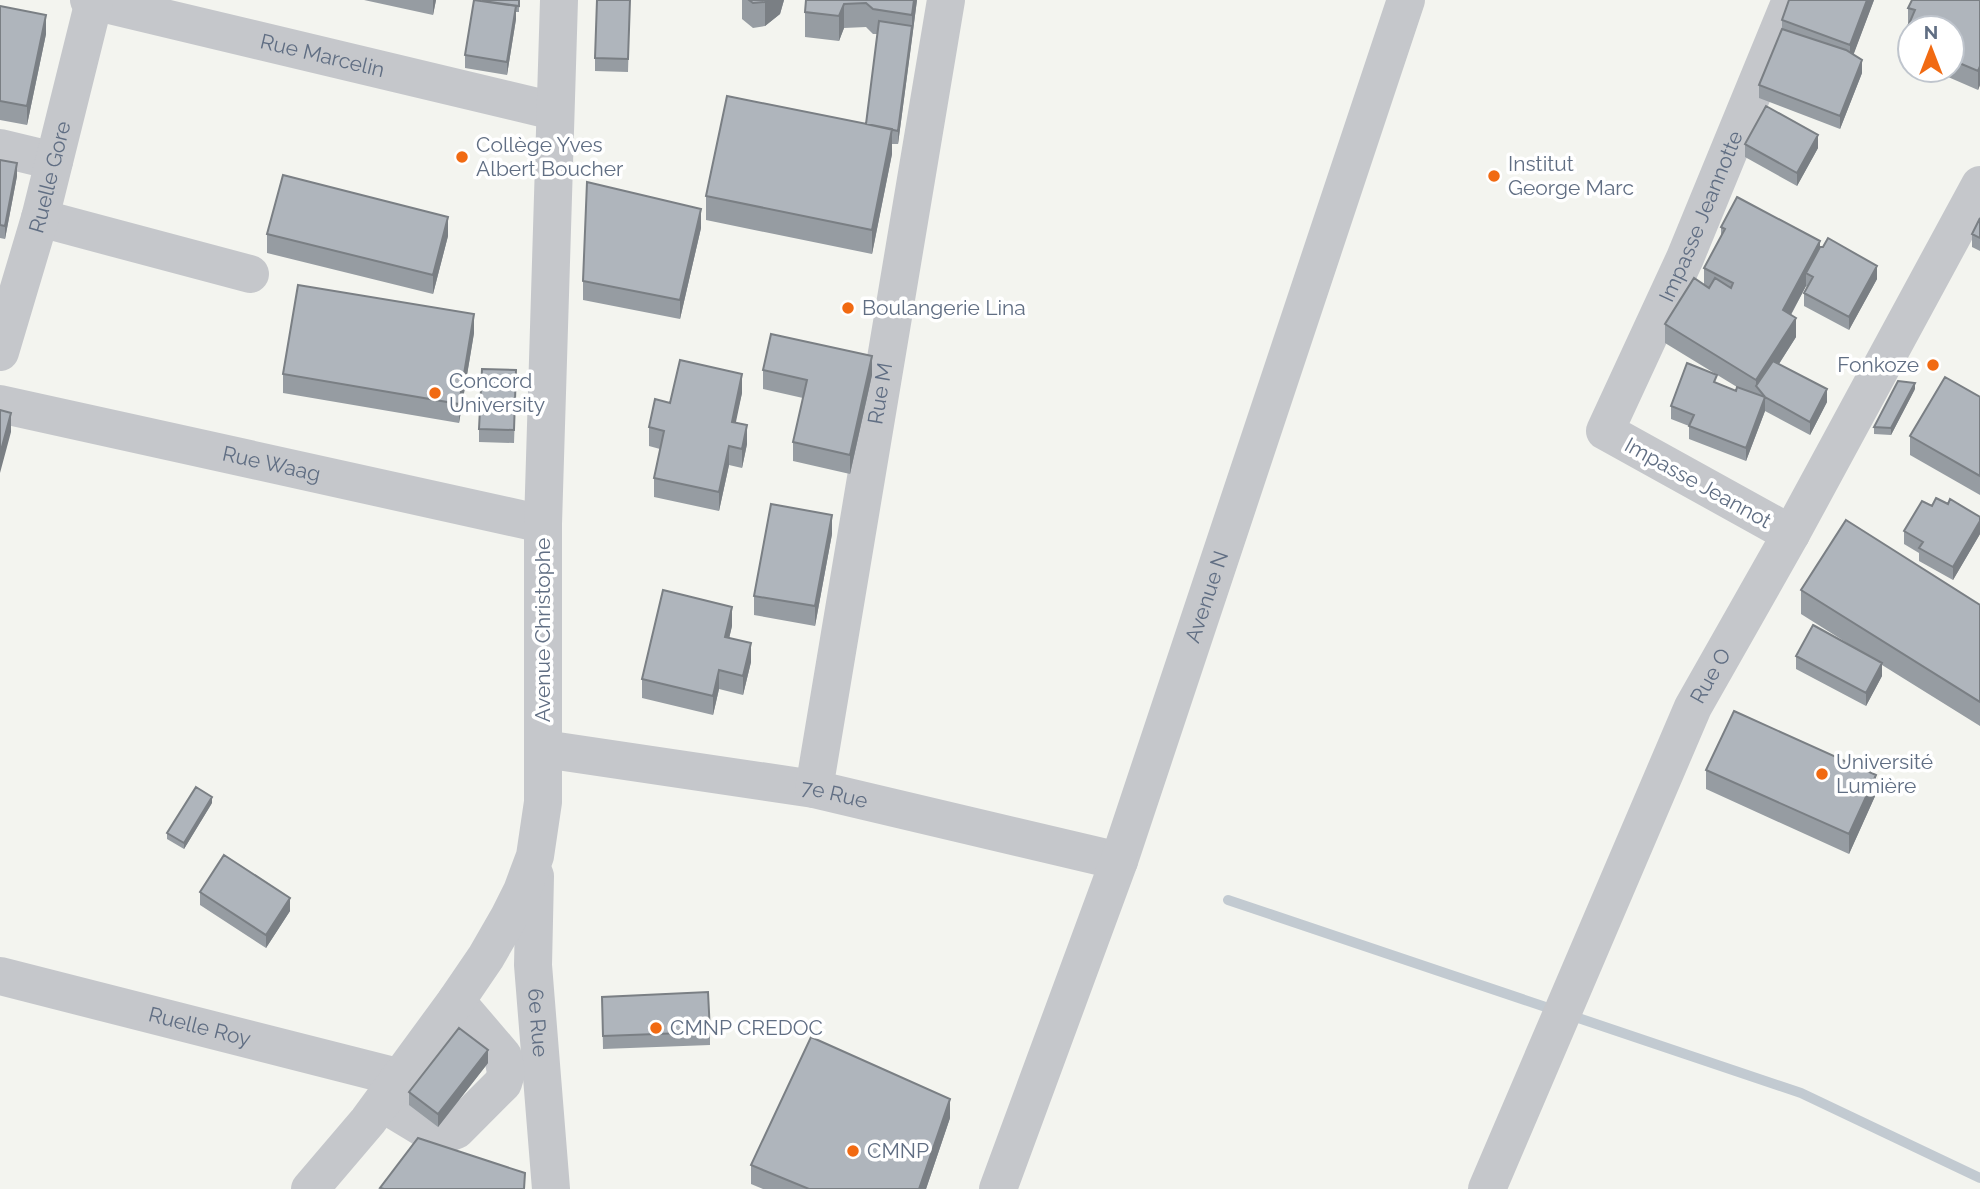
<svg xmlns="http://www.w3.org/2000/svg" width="1980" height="1189" font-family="Raleway,sans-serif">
<rect width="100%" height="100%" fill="#f3f4ef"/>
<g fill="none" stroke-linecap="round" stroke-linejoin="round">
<path stroke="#c2cad1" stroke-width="10" d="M1228,900l573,193 179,85"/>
<g stroke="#c5c7cb" stroke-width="38">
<path id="s1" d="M89,0l465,111"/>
<path d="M0,148l54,13"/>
<path d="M40,218l210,56"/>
<path id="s2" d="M0,352l40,-134 54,-217"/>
<path id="s3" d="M0,404l543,120"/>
<path id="s4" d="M1791,534l-186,-103 80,-173 106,-258"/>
<path id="s5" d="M544,749l270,40 305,72"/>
<path id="s6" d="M814,789l132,-789"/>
<path id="s7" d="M535,876l-2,89 18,224"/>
<path id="s8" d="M0,976l401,102"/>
<path d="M382,1103l48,29 13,3 13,-5 47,-47 3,-10 -3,-17 -47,-55"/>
<path d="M310,1189l58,-68 88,-120 30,-44 23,-40 13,-26 13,-35 8,-54v-278l16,-524"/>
<path id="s9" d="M998,1189l121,-328 287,-861"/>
<path id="s10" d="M1487,1189l206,-482 98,-173 189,-349"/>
</g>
</g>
<path fill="#969ca2" d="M364,0h72l-3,15z
M519,0v12h-3v7l-9,56 -42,-7v-13l18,-54z
M630,0l-2,72 -33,-1v-13z
M742,0h42l-4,14 -15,12 -12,2 -11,-9z
M806,0h111l-19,144h-6v10l-20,100 -166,-34v-24l160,-72 12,-90h-5l-7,-7 -22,1 -5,13 -34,-4v-25z
M1789,0h85l-21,55 9,18 -22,56 -81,-31v-13l23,-56v-9z
M1980,0v85l-2,5 -46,-20h20v-42h-42v32l-7,-3v-19l5,-13v-17z
M0,6l46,28 -19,91 -27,-5z
M1745,144l73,4 -21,38 -52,-29z
M0,160l17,16 -12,63 -5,-1z
M1980,218v33l-8,-4v-13z
M1721,227l99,20 57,32 -28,51 -45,-24v-13l3,-6 -1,-1 -15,29 5,22 -17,27 48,38 -17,33 -45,-24 -19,50 -57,-22v-13l-18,-7v-13l46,-23 19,8 1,-4 -72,-44v-19l39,-39v-17l17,-31z
M701,228l-21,91 -97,-19v-19z
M267,234l181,2 -15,58 -166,-41z
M474,333l-15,90 -176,-30v-19z
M763,370l109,5 -22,99 -57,-13v-19l10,-44 -40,-9z
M516,383l-2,60 -35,-1v-13z
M1915,389l-24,46 -17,-1v-7z
M742,393l-7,29 12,22 -5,24 -13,-3 -10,46 -65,-14v-19l6,-29 -11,-3v-19l21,-24z
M1980,397v98l-70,-40v-19z
M1932,506l48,15v13l-27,46 -34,-19v-8l-15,-9v-13z
M832,534l-17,92 -61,-11v-19z
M1801,590l179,15v121l-98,-61v11l-16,30 -70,-37v-13l59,-8 -54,-34z
M732,626l-3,12 22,24 -8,33 -24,-6 -6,26 -71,-17v-19z
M1706,770l170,24 -27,60 -143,-65z
M212,803l-28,46 -17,-10v-6z
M200,892l90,19 -24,37 -66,-43z
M602,997l108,35v13l-107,4z
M488,1063l-50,64 -29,-22v-13z
M950,1118l-24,71h-163l-12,-5v-19z"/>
<path fill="#7a7f84" d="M433,0h3l-3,15z
M767,0h17l-4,14 -15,12v-24z
M914,0h3l-5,39v-24z
M1867,0h7l-24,64v-19z
M844,4v24l-5,13v-25z
M516,6v13l-9,56v-13z
M46,15v19l-19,91v-19z
M912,26v13l-14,105v-13z
M1862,60v13l-22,56v-13z
M1980,66v19l-2,5v-19z
M892,129v25l-20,100v-24z
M1818,135v13l-21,38v-13z
M17,163v13l-12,63v-13z
M701,209v19l-21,91v-19z
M448,217v19l-15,58v-19z
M1820,241v19l-14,13v13l-23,43v-19z
M1877,266v13l-28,51v-13z
M474,314v19l-15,90v-19z
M1796,318v19l-35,55 -5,-6v-6z
M872,356v19l-22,99v-19z
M742,374v19l-10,48v-19z
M1915,383v6l-24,46v-7z
M1827,389v13l-17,33v-13z
M1765,397v14l-19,50v-13z
M11,413v19l-11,41v-19z
M747,425v19l-5,24v-19z
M729,446v19l-10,46v-19z
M832,515v19l-17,92v-20z
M1980,521v13l-27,46v-13z
M732,607v19l-7,30v-19z
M751,643v19l-8,33v-19z
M1882,663v13l-16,30v-13z
M719,670v19l-6,26v-19z
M1876,775v19l-27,60v-20z
M212,797v6l-28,46v-6z
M290,898v13l-24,37v-13z
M488,1050v13l-50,64v-13z
M950,1099v19l-24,71h-7z"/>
<path fill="#afb5bc" stroke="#7a7f84" stroke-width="2" d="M474,0l42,6 -9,56 -42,-7z
M483,0h36v6l-36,-5z
M597,0h33l-2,59 -33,-1z
M749,0h18l-2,2 -12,1z
M806,0h108l-2,15 -39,-6 -7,-6 -22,1 -5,12 -34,-4z
M1789,0h78l-17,45 -68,-25z
M1912,0h68v66l-2,5 -26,-11v-32h-42v13l-7,-3 12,-28 -7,-2z
M0,6l46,9 -19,91 -27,-5z
M879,21l33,5 -14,105 -32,-7z
M1782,29l64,21 16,10 -22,56 -81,-31z
M727,96l165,33 -20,101 -166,-34z
M1766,106l52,29 -21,38 -52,-29z
M0,160l17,3 -12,63 -5,-1z
M283,175l165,42 -15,58 -166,-41z
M587,182l114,27 -21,91 -97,-19z
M1737,197l83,44 -37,69 13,8 -40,62 -91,-56 29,-46 15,10 6,-10 16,10 2,-5 -29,-15 21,-39 -4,-2z
M1980,218v20l-8,-4z
M1828,238l49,28 -28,51 -45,-24 9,-16 -7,-4 14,-26h3z
M298,285l176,29 -15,90 -176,-30z
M771,334l101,22 -22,99 -57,-13 14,-62 -44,-10z
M680,360l62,14 -10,48 15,3 -5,24 -13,-3 -10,46 -65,-14 10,-47 -15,-4 6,-28 15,4z
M1773,361l54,28 -17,33 -45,-25 -9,-11z
M1687,363l30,12 -3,7 22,9 1,-4 28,10 -19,51 -57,-22 5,-11 -23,-9z
M482,369l34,1 -2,60 -35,-1z
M1945,377l35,20v79l-70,-40z
M1898,381l17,2 -24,45 -17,-1z
M0,410l11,3 -11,41z
M1936,498l12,6 2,-5 30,18v4l-27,46 -34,-19 4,-6 -19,-11 18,-30 10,5z
M771,504l61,11 -17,91 -61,-10z
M1846,520l134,85v97l-179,-112z
M663,590l69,17 -7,30 26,6 -8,33 -24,-6 -6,26 -71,-17z
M1813,625l69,38 -16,30 -70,-37z
M1734,711l142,64 -27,59 -143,-64z
M196,787l16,10 -28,46 -17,-10z
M224,855l66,43 -24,37 -66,-43z
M708,992l2,40 -107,4 -1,-39z
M459,1028l29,22 -50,64 -29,-22z
M811,1037l139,62 -31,90h-110l-58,-24z
M418,1138l107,35 -1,16h-140l-4,-1z"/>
<g fill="#f16a12" stroke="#fff" stroke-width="2.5">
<circle cx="462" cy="157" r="7"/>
<circle cx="1494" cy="176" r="7"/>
<circle cx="848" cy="308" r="7"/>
<circle cx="1933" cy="365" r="7"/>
<circle cx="435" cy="393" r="7"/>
<circle cx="1822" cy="774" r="7"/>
<circle cx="656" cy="1028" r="7"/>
<circle cx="853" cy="1151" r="7"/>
</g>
<g text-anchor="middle" stroke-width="7" stroke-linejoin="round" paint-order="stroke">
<g font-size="21" fill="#606e83" stroke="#fff">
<text dy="7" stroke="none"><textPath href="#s1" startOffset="240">Rue Marcelin</textPath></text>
<text dy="7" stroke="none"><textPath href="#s2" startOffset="182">Ruelle Gore</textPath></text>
<text dy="7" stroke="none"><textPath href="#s4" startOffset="448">Impasse Jeannotte</textPath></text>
<text dy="7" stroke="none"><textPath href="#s6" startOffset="401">Rue M</textPath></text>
<text dy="7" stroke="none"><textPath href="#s3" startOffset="278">Rue Waag</textPath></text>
<text transform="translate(1698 483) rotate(29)" y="7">Impasse Jeannot</text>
<text dy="7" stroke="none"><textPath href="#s9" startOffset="628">Avenue N</textPath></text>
<text transform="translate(543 630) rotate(-90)" y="7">Avenue Christophe</text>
<text dy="7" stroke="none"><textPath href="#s10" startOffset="560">Rue O</textPath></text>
<text dy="7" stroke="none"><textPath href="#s5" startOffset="294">7e Rue</textPath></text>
<text dy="7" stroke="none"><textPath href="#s7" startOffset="147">6e Rue</textPath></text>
<text dy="7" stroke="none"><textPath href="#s8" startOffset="206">Ruelle Roy</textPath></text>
</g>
<g font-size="21" fill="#606e83" stroke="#fff" text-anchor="start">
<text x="476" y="152">Collège Yves<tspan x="476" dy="24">Albert Boucher</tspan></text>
<text x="1508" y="171">Institut<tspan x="1508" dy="24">George Marc</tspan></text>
<text x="862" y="315">Boulangerie Lina</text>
<text x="1919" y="372" text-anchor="end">Fonkoze</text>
<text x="449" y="388">Concord<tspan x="449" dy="24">University</tspan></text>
<text x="1836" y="769">Université<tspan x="1836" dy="24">Lumière</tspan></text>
<text x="670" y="1035">CMNP CREDOC</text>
<text x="867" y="1158">CMNP</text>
</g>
</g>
<g transform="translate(1931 49)"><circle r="33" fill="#ffffff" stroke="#bfc5cd" stroke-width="2"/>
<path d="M0-5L12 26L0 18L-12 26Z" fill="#f16a12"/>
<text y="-10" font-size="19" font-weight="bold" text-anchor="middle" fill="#606e83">N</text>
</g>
</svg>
